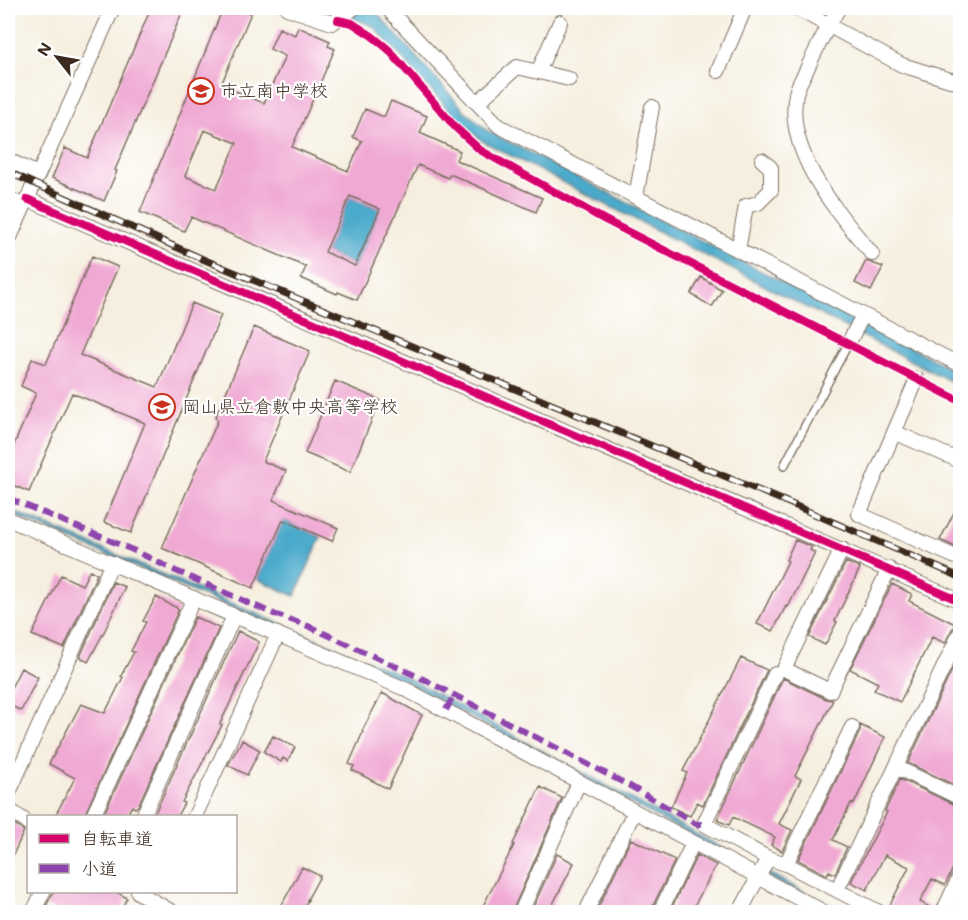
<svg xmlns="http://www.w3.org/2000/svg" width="968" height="920" font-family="Mali,'Klee One',sans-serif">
<rect width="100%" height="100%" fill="#fff"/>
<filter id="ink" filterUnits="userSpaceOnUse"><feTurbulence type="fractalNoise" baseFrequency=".0167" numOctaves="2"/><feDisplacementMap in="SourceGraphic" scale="12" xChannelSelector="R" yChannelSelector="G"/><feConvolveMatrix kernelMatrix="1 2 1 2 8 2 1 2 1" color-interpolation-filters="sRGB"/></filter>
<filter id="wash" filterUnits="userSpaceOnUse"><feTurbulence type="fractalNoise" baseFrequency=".008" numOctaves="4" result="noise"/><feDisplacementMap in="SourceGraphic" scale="24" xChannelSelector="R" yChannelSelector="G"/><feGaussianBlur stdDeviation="1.35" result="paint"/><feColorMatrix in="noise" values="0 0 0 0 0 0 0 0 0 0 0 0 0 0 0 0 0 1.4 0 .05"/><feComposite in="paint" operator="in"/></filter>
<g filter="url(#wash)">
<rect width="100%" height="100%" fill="#f6efdf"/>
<path fill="#4caacb" stroke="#446a74" stroke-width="1.5" d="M326,8h39l14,7 86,96 23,20 472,242v13l-478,-245 -25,-22 -84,-93z
M350,196l30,13 -25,57 -30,-14z
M8,509l396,167 437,236h-8l-431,-232 -394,-167z
M283,520l38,17 -26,59 -38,-17z"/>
<g id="blocks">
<path fill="#f0a9d3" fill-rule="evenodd" d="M151,8h33l-69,162 2,1 -13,30 -52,-23 13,-30 22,10z
M223,8h16l12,5 -30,72 43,18 21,-47 -15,-7 9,-21 16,7 3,-8 32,14 -2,5 7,3 -43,98 56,24 14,-30 -9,-4 12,-28 19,8 7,-16 36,15 -7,17 40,18 -4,9 86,38 -6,14 -86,-38 -2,4 -30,-13 -61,135 -19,-8 -1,2 -36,-16 5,-11 -115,-50 -7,14 -44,-19zM204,130l33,13 -21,46 -31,-13zM350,196l30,13 -25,57 -30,-14z
M92,256l26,11 -38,88 77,32 35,-84 29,12 -90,218 -27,-11 41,-99 -73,-30 -43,99 -21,-9v-24l28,-66 -15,-7 11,-27 14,5z
M866,261l17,6 -12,24 -16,-8z
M701,277l21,13 -10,17 -21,-13z
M254,327l56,24 -47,110 23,10 -13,29 65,28 -6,13 -49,-21 -30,68 -91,-40 56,-128 -3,-2z
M335,381l45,19 -30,72 -45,-19z
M960,501v48l-20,-9z
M795,540l17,7 -2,3 5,3 -27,54 -2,-1 -13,25 -16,-7 31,-63 -2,-1z
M846,562l14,6 -25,53 2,1 -12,23 -16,-8z
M90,570l7,4 -33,74 -32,-13 29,-60 21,10z
M113,582l12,5 -20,43 -17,32 -8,-5z
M892,584l20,10 -3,7 48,24 -5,4 -7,14 -13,-6 -32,65 -26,-12 4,-7 -28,-14z
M156,597l23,12 -95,207h-29l20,-38 -26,-14 32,-60 24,9 18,-36 -2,-1 13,-24 -3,-1 15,-29 -3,-1z
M195,617l24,11 -81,178 -3,2 -3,-2 -6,10h-23z
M238,631l21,11 -39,82 2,1 -40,77 2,1 -7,13h-20l-3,-1z
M960,653v135l-52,-25z
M741,658l26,12 -64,135 -6,-3 -7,14 -19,-9 16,-34 -4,-2z
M21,668l17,9 -17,34 -13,-7v-10z
M783,678l43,21 7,1 -38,76 6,3 -22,45 13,6 -10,21 -11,-6 4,-8 -42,-20 -4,8 -12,-5z
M382,693l40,22 -34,74 -36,-19 2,-4 -5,-2 14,-32 -1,-1z
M860,725l25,12 -31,67 -3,-1 -18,37 14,7 -12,27 -6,-3 -2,4 -29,-15 62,-129z
M273,736l22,11 -7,14 -5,-3 -2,4 -17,-10z
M242,740l18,10 -13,25 -19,-10z
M900,779l60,28v47l-15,31 -13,-6 -12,23 15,8 -1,2h-33l-12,-5 20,-40 -24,-12 -18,35 -16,-8 36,-70 -2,-1z
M540,787l22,11 -50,114h-32l34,-67 -1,-1z
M8,820l16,11 -16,35z
M631,839l44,21 -25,52h-54z
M557,854l17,9 -21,41 16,8h-38z
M697,855l19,10 -25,47h-13l-7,-3z
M302,867l18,9 -13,24h1l-7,12h-23z
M54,891h61l12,7 -7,14h-61l-13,-6z"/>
</g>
</g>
<g filter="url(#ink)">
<use href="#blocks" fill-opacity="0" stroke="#7c6f62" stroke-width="1.5"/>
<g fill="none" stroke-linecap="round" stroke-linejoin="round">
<defs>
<path id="lane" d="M784,466l64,-122"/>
<path id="street" d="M287,8l45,15 22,-15
M387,8l112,118 461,239
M796,8l106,57 58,18
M839,8c-13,20 -23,42 -34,65 -3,6 -8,14 -9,21 -12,58 42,119 76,160
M956,8h4
M718,71l27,-63
M538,72l22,-50
M477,103l40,-36 52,12
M8,160l30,14
M636,197l16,-90
M8,198l16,8
M27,199l933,402
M8,242l105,-234
M738,250l8,-44 12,-3 13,-13v-22l-9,-8
M848,344l15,-29
M917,379l-58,135 101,45
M894,432l66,29
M8,519l397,170 419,223
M842,549l-58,120 46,22 59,-122
M775,674l-71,150 64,34 18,6 93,48
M896,767l64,31
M8,795l104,-232
M8,809l20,14
M93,816l101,-218
M143,816l91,-200
M195,816l83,-182
M786,864l66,-137
M837,890l123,-257
M138,892l34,20
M33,912l10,-20
M521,912l58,-130
M586,912l48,-100
M660,912l33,-69
M740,912l28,-54
M943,912l17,-36"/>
</defs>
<use href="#lane" stroke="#7c6f62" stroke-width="10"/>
<use href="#street" stroke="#7c6f62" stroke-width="16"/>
<use href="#lane" stroke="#fff" stroke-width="7"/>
<use href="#street" stroke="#fff" stroke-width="14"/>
<defs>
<path id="rail" d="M8,172l197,88 584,243 171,74"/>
</defs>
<use href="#rail" stroke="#3b2a1e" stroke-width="7"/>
<use href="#rail" stroke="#fff" stroke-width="4.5" stroke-dasharray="14" stroke-linecap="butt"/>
<path stroke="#8e44ad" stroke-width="6" stroke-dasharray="12 6" stroke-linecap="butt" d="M8,498l127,53 41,20 98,43 34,12 115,53 207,107 66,38h8
M446,710l8,-15"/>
<defs>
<path id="cycleway" d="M338,20l14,3 20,13 16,13 67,78 25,23 125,70 355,181
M27,199l933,402"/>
</defs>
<use href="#cycleway" stroke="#fff" stroke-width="11"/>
<use href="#cycleway" stroke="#d6006c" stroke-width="8"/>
</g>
</g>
<defs>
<symbol id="school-ring" viewBox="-11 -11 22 22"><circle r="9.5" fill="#fff" stroke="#c8321e" stroke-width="1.5"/><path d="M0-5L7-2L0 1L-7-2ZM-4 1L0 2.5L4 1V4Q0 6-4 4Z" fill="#c8321e"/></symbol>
</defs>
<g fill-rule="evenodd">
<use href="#school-ring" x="186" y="76" width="30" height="30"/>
<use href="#school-ring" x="147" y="392" width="30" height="30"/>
</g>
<g text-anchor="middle" stroke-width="4.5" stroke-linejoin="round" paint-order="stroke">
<g font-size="18" fill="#3b2a1e" stroke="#fff" text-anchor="start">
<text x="220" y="97">市立南中学校</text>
<text x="182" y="413">岡山県立倉敷中央高等学校</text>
</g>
</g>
<rect width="968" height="920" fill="none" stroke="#fff" stroke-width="30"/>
<rect x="27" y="815" width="210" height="78" fill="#ffffff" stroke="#b1aaa5" stroke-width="1.5"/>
<rect x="39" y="834" width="30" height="9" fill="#d6006c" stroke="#b1aaa5" stroke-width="1.5"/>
<text x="81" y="845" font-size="18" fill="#3b2a1e">自転車道</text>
<rect x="39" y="864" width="30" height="9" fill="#8e44ad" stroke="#b1aaa5" stroke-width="1.5"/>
<text x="81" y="875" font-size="18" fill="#3b2a1e">小道</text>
<g transform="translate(57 57) rotate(301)" stroke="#ffffff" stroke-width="4.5" paint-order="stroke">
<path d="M0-4.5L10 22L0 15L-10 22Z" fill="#3b2a1e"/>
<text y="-9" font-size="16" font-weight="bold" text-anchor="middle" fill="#3b2a1e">N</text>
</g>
</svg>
